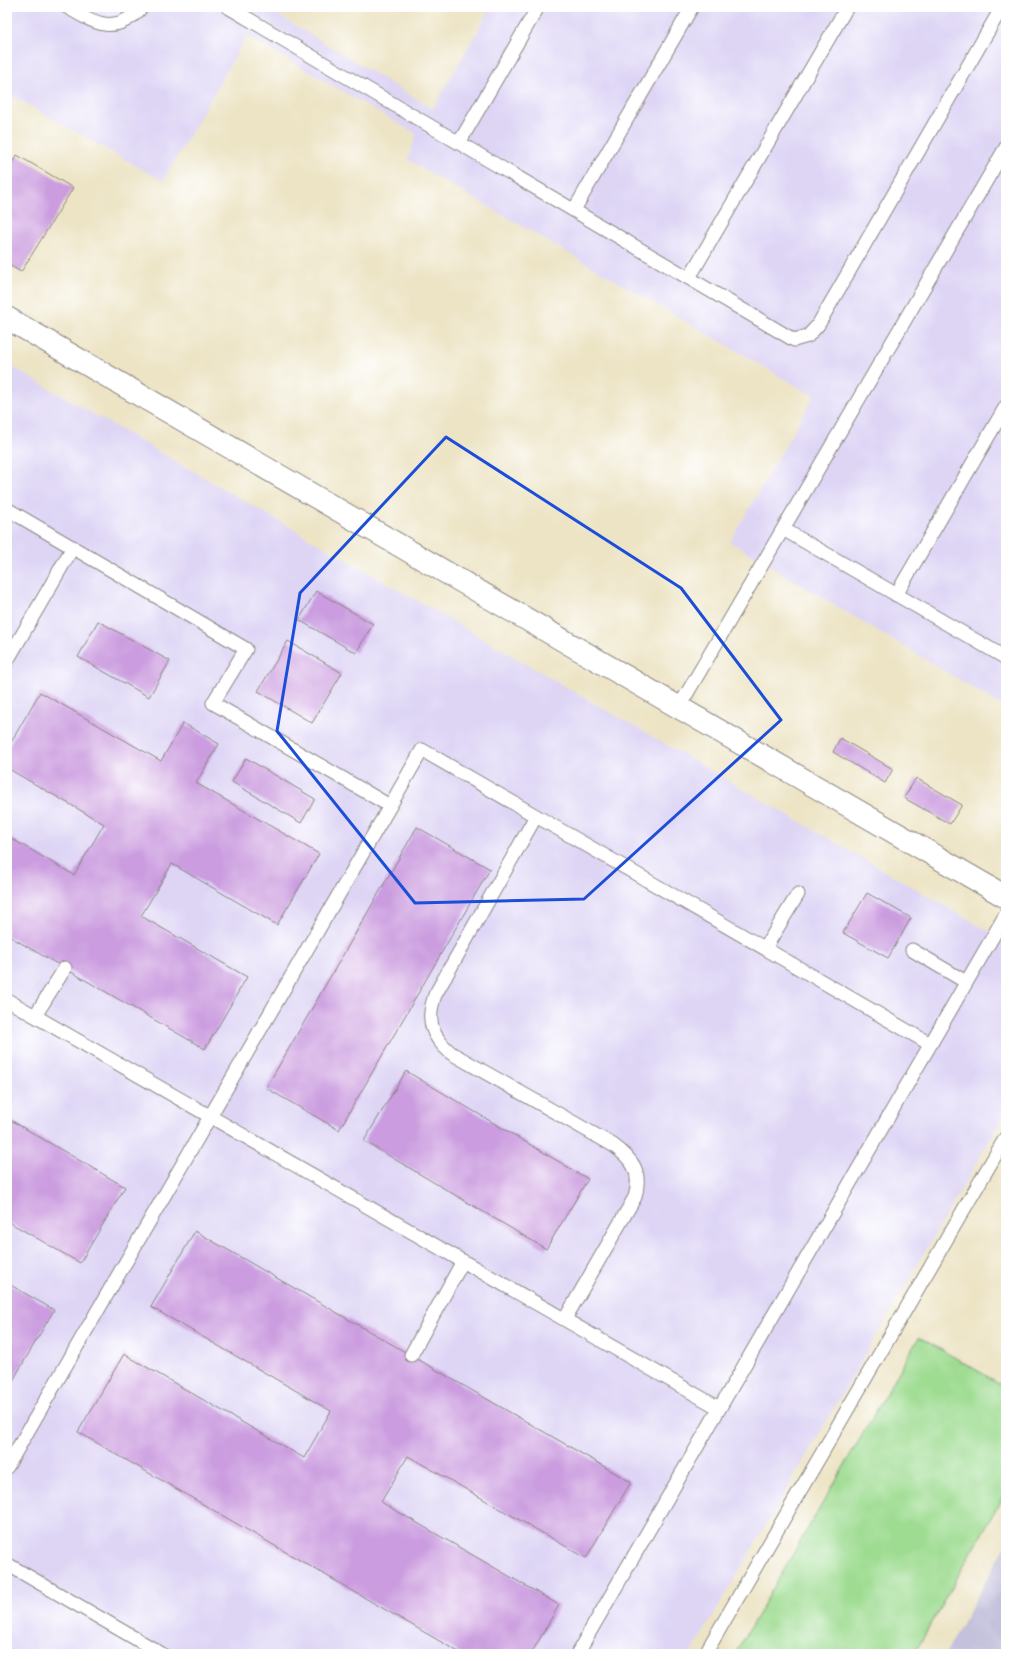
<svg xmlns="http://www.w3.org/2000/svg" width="1013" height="1661" font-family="'Gochi Hand',sans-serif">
<rect width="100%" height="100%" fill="#fff"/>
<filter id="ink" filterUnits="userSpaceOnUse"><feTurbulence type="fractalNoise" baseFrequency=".025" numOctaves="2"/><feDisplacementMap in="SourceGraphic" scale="8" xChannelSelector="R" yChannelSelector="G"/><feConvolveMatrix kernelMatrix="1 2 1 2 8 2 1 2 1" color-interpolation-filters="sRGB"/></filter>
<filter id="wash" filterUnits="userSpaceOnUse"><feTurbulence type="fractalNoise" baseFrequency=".012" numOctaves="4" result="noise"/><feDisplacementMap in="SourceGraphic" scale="16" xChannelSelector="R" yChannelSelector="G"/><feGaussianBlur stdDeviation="0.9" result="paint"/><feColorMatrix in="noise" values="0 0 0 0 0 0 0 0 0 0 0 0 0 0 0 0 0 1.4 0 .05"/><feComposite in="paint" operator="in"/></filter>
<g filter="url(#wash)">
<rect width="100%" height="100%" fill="#ede4c5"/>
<path fill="#ded5f5" d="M7,7h258l168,102 58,-102h515v701l-276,-166 84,-146 -406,-236 8,-26 -169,-98 -84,145 -156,-88z
M7,364l999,577v171l-315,542h-684z"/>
<path fill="#c3c1db" d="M1006,1545v109h-61z"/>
<path fill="#9edc91" stroke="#607f66" d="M919,1337l87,50v104l-92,163h-179z"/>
<g id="blocks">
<path fill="#cb9cdf" d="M17,155l56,33 -52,84 -14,-8v-93z
M316,591l57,33 -17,29 -57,-33z
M98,621l72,40 -21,36 -71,-40z
M288,641l54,32 -30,50 -54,-32z
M40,692l121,69 22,-38 36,21 -23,39 123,71 -42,71 -105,-61 -31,52 106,61 -42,72 -198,-114v-99l67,39 30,-51 -97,-56v-19z
M840,738l53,31 -8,14 -52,-31z
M246,758l69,41 -14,24 -69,-41z
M916,778l46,27 -12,19 -46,-26z
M417,827l73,42 -151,261 -73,-42z
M867,893l44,25 -23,40 -45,-25z
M406,1071l182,108 -42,70 -182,-108z
M7,1118l118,69 -45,76 -73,-42z
M195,1231l436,251 -45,76 -178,-102 -27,46 178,103 -28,49h-69l-384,-222 46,-78 180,104 27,-47 -180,-104z
M7,1283l47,27 -46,79 -1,-1z"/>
</g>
</g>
<g filter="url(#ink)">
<use href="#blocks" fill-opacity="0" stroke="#888380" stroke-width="1"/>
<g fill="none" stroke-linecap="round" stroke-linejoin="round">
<defs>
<path id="lane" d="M67,7c29,17 49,29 75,0
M228,7l566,333 14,-4 10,-11 184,-318
M459,143l79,-136
M574,210l118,-203
M689,278l158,-271
M7,509l239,140 -33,54 177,103 32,-56 508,294
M783,529l223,129
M896,595l110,-189
M7,661l66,-114
M679,707l327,-560
M536,816l-101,179c-9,25 -4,41 16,58l162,92c20,15 29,26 22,52l-70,122
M765,948l33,-54
M912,950l54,32
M7,1000l712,408
M35,1016l30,-48
M411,1355l52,-94
M7,1467l383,-661
M7,1564l155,90
M577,1654l429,-740
M705,1654l301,-517"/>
<path id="street" d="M7,318l999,579"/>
</defs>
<use href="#lane" stroke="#888380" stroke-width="15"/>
<use href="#street" stroke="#888380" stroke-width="24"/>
<use href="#lane" stroke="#fff" stroke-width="13"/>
<use href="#street" stroke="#fff" stroke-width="22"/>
</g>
</g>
<path fill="none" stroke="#1d4ed8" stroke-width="3" stroke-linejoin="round" d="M446,437l235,151 100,132 -197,179 -169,4 -138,-172 23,-138z"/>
<rect width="1013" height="1661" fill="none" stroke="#fff" stroke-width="24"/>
</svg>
